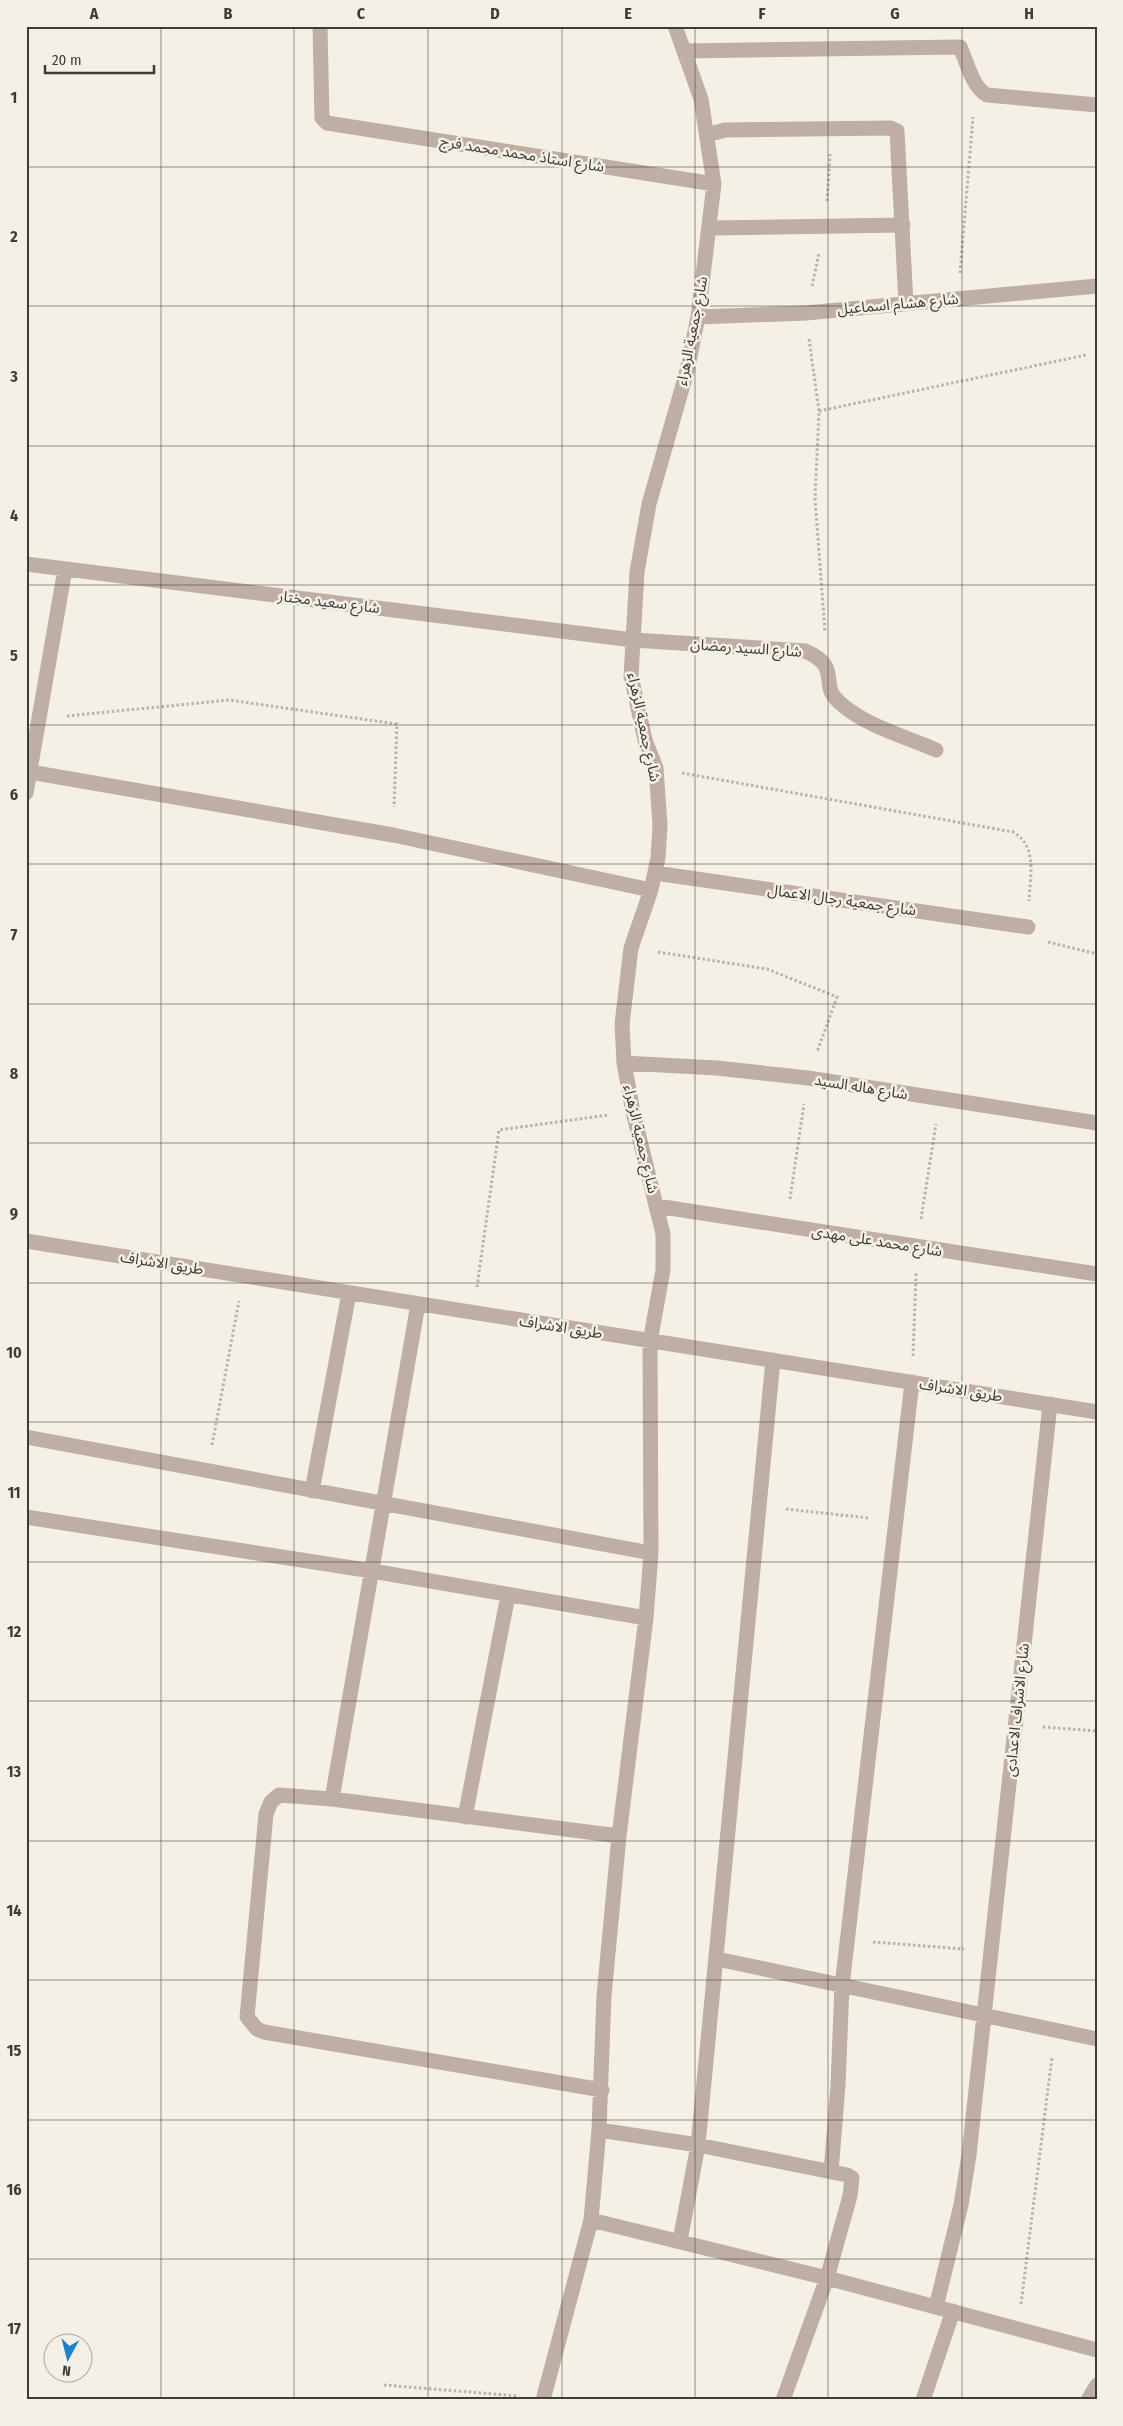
<svg xmlns="http://www.w3.org/2000/svg" width="1123" height="2426" font-family="'Fira Sans Condensed','Noto Sans Arabic',sans-serif">
<rect width="100%" height="100%" fill="#f5f0e5"/>
<g fill="none" stroke-linecap="round" stroke-linejoin="round">
<path stroke="#b7b3ab" stroke-width="3" stroke-dasharray="2.5 2.5" stroke-linecap="butt" d="M827,201l3,-47
M960,273l13,-156
M812,286l7,-33
M809,339l10,72 -4,88 10,133
M819,411l267,-56
M67,716l162,-16 168,24 -3,83
M682,773l331,59c25,14 17,45 16,69
M1048,942l49,12
M658,952l109,17 70,28 -20,55
M790,1199l14,-95
M921,1219l15,-95
M477,1287l22,-157 109,-15
M913,1356l3,-83
M212,1445l27,-144
M786,1509l83,9
M1043,1727l54,4
M873,1942l91,7
M1021,2304l31,-247
M384,2385l134,11"/>
<path stroke="#bfaea4" stroke-width="15" d="M320,26l2,92 5,5 387,61
M684,51l276,-4c7,15 12,40 27,48l110,10
M707,135l18,-5 165,-2 7,3 9,173
M709,228l194,-3
M698,317l108,-4 291,-27
M26,564l607,76 172,11c38,16 13,33 34,51 26,24 65,34 97,48
M30,772l363,63 258,55
M26,793l39,-224
M655,873l373,54
M624,1063l93,5 91,10 289,45
M657,1206l440,68
M26,1241l1071,171
M26,1437l625,116
M312,1491l37,-198
M26,1517l346,54 274,47
M332,1799l86,-495
M465,1817l43,-222
M717,1959l380,80
M602,2090l-338,-58 -7,-3 -10,-12 19,-203 5,-12 8,-7 53,4 287,37
M599,2130l99,15 149,30 5,3 -2,18 -23,82 -44,122
M831,2172l7,-87 4,-99 70,-604
M591,2220l236,58 270,72
M680,2241l18,-96 75,-785
M936,2307l25,-102 8,-50 81,-751
M543,2400l48,-180 8,-90 5,-134 15,-160 27,-218 5,-65 -1,-211 13,-72v-36l-30,-122 -9,-49 -2,-39 9,-76 20,-58 7,-32 2,-33 -4,-57 -11,-28 -14,-64 6,-104 12,-68 38,-133 11,-54 16,-133 -13,-85 -26,-73
M923,2400l30,-89
M1088,2400l9,-15"/>
</g>
<path fill="none" stroke="#3e3c38" stroke-width="1" stroke-opacity="0.55" d="M161,26v2374M294,26v2374M428,26v2374M562,26v2374M695,26v2374M828,26v2374M962,26v2374M26,167h1071M26,306h1071M26,446h1071M26,585h1071M26,725h1071M26,864h1071M26,1004h1071M26,1143h1071M26,1283h1071M26,1422h1071M26,1562h1071M26,1701h1071M26,1841h1071M26,1980h1071M26,2120h1071M26,2259h1071"/>
<g text-anchor="middle" stroke-width="5" stroke-linejoin="round" paint-order="stroke">
<g font-size="15" fill="#3e3c38" stroke="#f5f0e5">
<text transform="translate(522 154) rotate(9)" y="5">شارع استاذ محمد محمد فرج</text>
<text transform="translate(898 304) rotate(-5)" y="5">شارع هشام اسماعيل</text>
<text transform="translate(692 331) rotate(-79)" y="5">شارع جمعية الزهراء</text>
<text transform="translate(329 602) rotate(7)" y="5">شارع سعيد مختار</text>
<text transform="translate(746 648) rotate(4)" y="5">شارع السيد رمضان</text>
<text transform="translate(644 727) rotate(78)" y="5">شارع جمعية الزهراء</text>
<text transform="translate(842 900) rotate(8)" y="5">شارع جمعية رجال الاعمال</text>
<text transform="translate(861 1087) rotate(9)" y="5">شارع هاله السيد</text>
<text transform="translate(641 1139) rotate(77)" y="5">شارع جمعية الزهراء</text>
<text transform="translate(877 1241) rotate(9)" y="5">شارع محمد على مهدى</text>
<text transform="translate(162 1263) rotate(9)" y="5">طريق الاشراف</text>
<text transform="translate(561 1327) rotate(9)" y="5">طريق الاشراف</text>
<text transform="translate(961 1390) rotate(9)" y="5">طريق الاشراف</text>
<text transform="translate(1017 1710) rotate(-84)" y="5">شارع الاشراف الاعدادى</text>
</g>
</g>
<rect width="1123" height="2426" fill="none" stroke="#f5f0e5" stroke-width="55"/>
<g transform="translate(68 2358) rotate(187)"><circle r="24" fill="#f5f0e5" stroke="#aca8a0"/>
<path d="M0-4L9 19L0 12L-9 19Z" fill="#1d81cc"/>
<text y="-8" font-size="14" font-weight="bold" text-anchor="middle" fill="#3e3c38">N</text>
</g>
<path d="M45 65v8h109v-8" fill="none" stroke="#3e3c38" stroke-width="2.5"/>
<text x="52" y="65" font-size="15" fill="#3e3c38" stroke="#f5f0e5" stroke-width="4" paint-order="stroke">20 m</text>
<rect x="28" y="28" width="1068" height="2370" fill="none" stroke="#3e3c38" stroke-width="2"/>
<g font-size="16" text-anchor="middle" font-weight="bold" fill="#3e3c38">
<text x="94" y="19">A</text>
<text x="228" y="19">B</text>
<text x="361" y="19">C</text>
<text x="495" y="19">D</text>
<text x="628" y="19">E</text>
<text x="762" y="19">F</text>
<text x="895" y="19">G</text>
<text x="1029" y="19">H</text>
<text x="14" y="103">1</text>
<text x="14" y="242">2</text>
<text x="14" y="382">3</text>
<text x="14" y="521">4</text>
<text x="14" y="661">5</text>
<text x="14" y="800">6</text>
<text x="14" y="940">7</text>
<text x="14" y="1079">8</text>
<text x="14" y="1219">9</text>
<text x="14" y="1358">10</text>
<text x="14" y="1498">11</text>
<text x="14" y="1637">12</text>
<text x="14" y="1777">13</text>
<text x="14" y="1916">14</text>
<text x="14" y="2056">15</text>
<text x="14" y="2195">16</text>
<text x="14" y="2334">17</text>
</g>
</svg>
